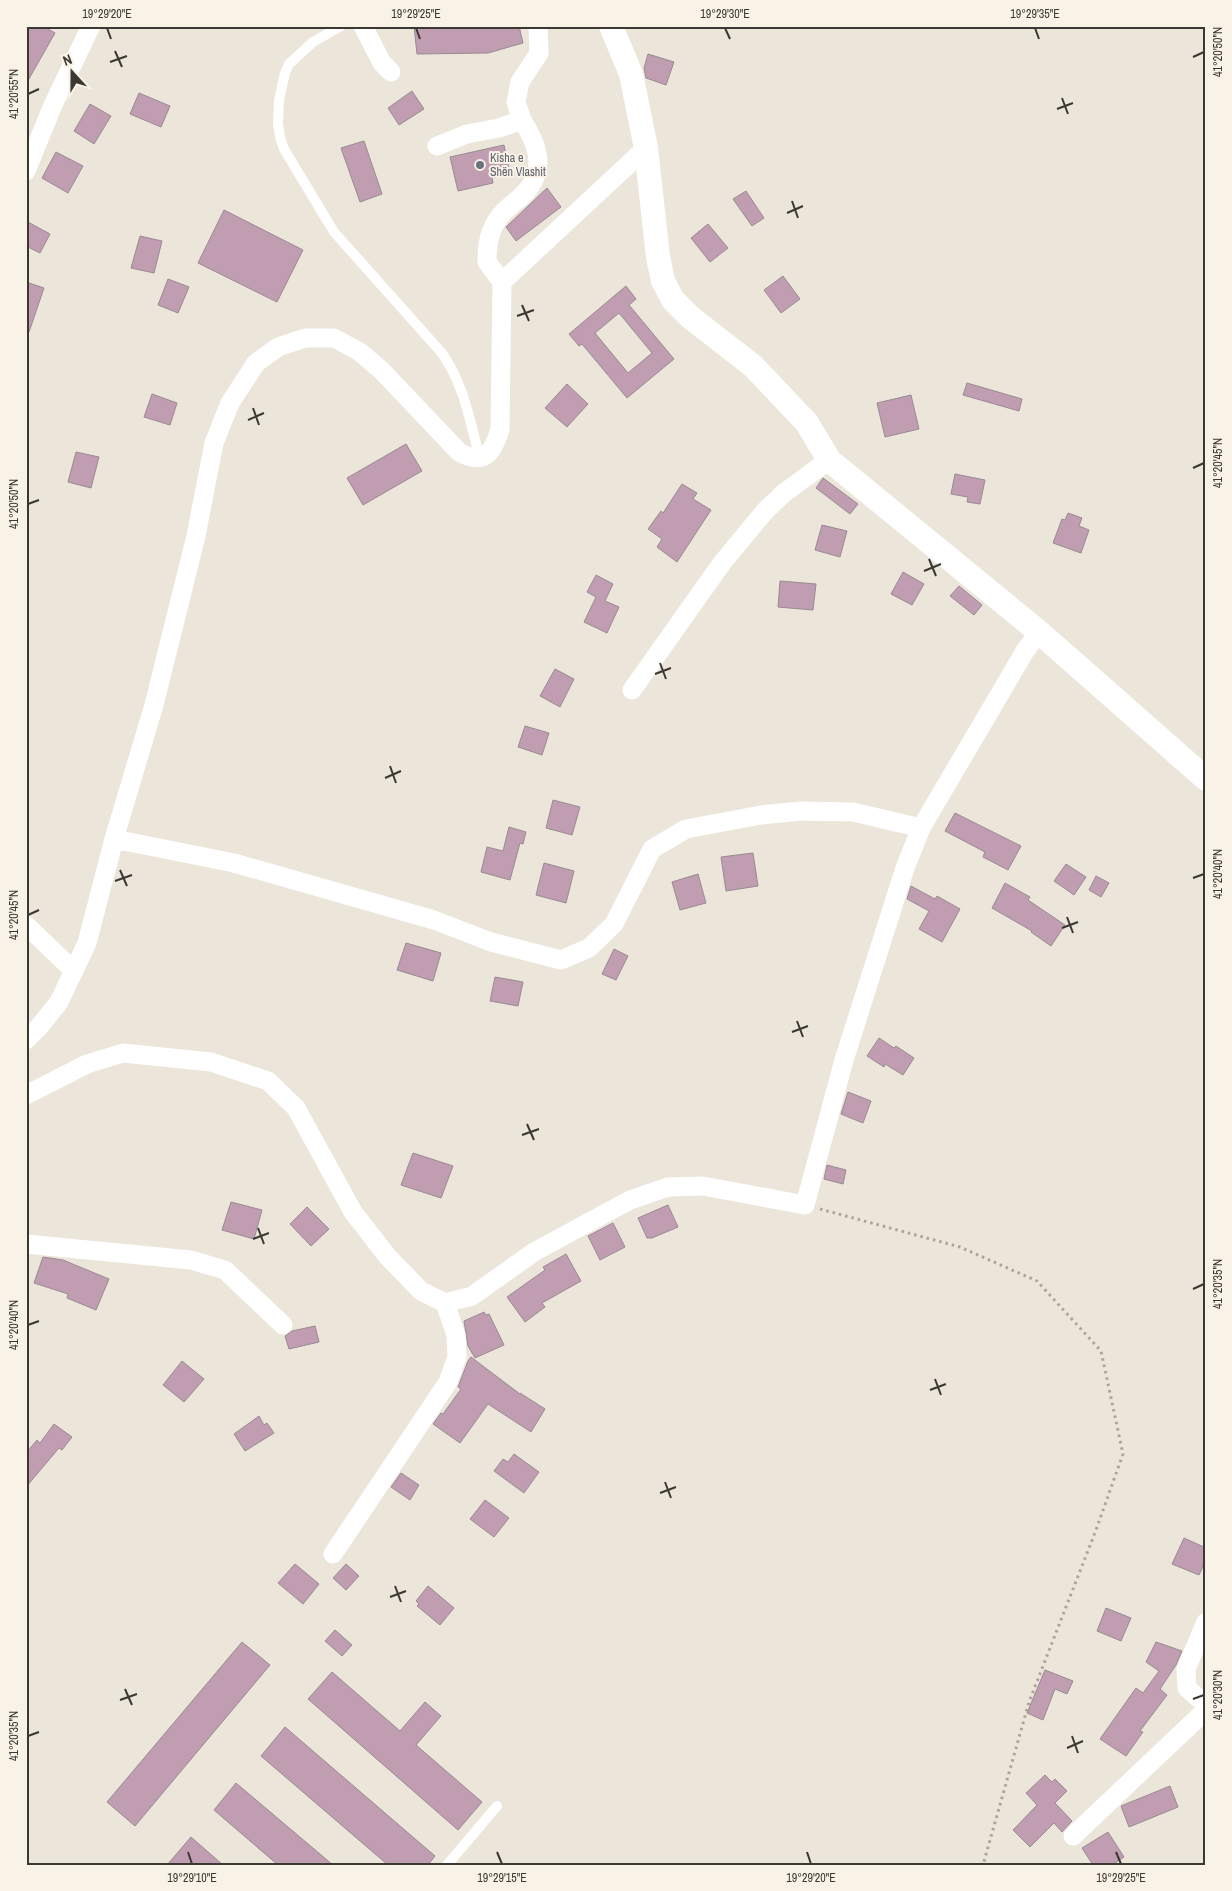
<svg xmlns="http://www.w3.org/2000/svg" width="1232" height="1891" font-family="'Archivo Narrow',sans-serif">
<rect width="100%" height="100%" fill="#ece5d9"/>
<path fill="#c09db0" stroke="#988b92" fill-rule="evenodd" d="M30,26h13l12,7 -29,51v-52z
M414,26h105l4,17 -35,10 -71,1z
M648,54l26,8 -8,23 -20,-7 -2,-10z
M412,91l12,18 -25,16 -11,-17z
M139,93l31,13 -9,21 -31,-13z
M90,104l21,12 -17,28 -20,-13z
M364,141l18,53 -22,8 -19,-54z
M504,145l6,28 -18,5 1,5 -35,8 -8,-34z
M56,152l27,14 -15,27 -26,-15z
M547,188l14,19 -45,34 -10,-14z
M746,191l18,27 -12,8 -19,-27z
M224,210l79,40 -26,52 -79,-39z
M26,221l24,13 -10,19 -14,-7z
M708,224l20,24 -18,14 -19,-24z
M140,236l22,5 -8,32 -23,-5z
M783,276l17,23 -19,14 -17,-23z
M168,279l21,8 -11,26 -20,-8z
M26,282l18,6 -15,44h-3z
M626,286l10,13 -7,6 45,54 -47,39 -45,-54 -3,2 -10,-12zM619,313l33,40 -24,20 -33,-40z
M967,383l55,16 -3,12 -56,-16z
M567,384l21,20 -21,23 -22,-19z
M152,394l25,9 -7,22 -26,-8z
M911,395l8,34 -34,8 -8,-34z
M406,444l16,27 -59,34 -16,-27z
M76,452l23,5 -8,31 -23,-6z
M955,474l30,6 -5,24 -13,-2 1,-5 -17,-3z
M823,478l35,26 -8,10 -34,-26z
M682,484l15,9 -4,6 18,11 -34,52 -20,-15 5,-8 -14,-10 13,-18 2,2z
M1068,513l14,5 -3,8 10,4 -8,23 -28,-10 9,-24 3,1z
M822,525l25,6 -7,26 -25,-7z
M903,572l21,12 -12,21 -21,-11z
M596,575l17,9 -8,17 14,6 -12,26 -23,-11 12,-25 -9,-5z
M780,581l36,3 -3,26 -35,-3z
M959,586l23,19 -8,10 -24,-19z
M555,669l19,10 -14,28 -20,-11z
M525,726l24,7 -7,22 -24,-8z
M553,800l27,7 -8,28 -26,-7z
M955,813l66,33 -13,24 -25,-13 2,-5 -40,-21z
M509,827l17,5 -3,12 -3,-1 -10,37 -29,-8 6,-25 16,4z
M753,853l5,33 -32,5 -5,-34z
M544,863l30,8 -8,32 -30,-8z
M1066,864l20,13 -12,18 -20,-14z
M698,874l8,29 -26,7 -8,-28z
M1096,876l13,7 -8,14 -12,-7z
M1005,883l25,14 -2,3 37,25 -14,21 -20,-14 1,-1 -40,-23z
M911,886l24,13 2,-3 23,13 -18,33 -23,-13 10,-18 -22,-12z
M406,943l35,10 -8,28 -36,-11z
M614,949l14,7 -12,24 -14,-6z
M495,977l28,5 -5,24 -28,-5z
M879,1038l15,10 2,-2 18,12 -11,17 -18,-11 -1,3 -17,-11z
M848,1092l23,9 -8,22 -22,-9z
M413,1153l40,13 -12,32 -40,-13z
M827,1165l19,5 -3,14 -19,-5z
M231,1202l31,8 -8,29 -32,-9z
M668,1205l10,22 -26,11h-5l-9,-20z
M307,1207l22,22 -18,17 -21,-22z
M613,1223l12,24 -25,13 -12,-24z
M566,1254l15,27 -39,22 3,4 -20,15 -18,-25 38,-27 -2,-3z
M43,1257l20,3 46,19 -13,31 -29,-12 1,-4 -34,-11z
M484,1312l2,3 3,-1 15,31 -29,13 -7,-12 -4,-25z
M315,1326l4,16 -30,7 -4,-13 7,-5z
M471,1357l49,37v-1l25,16 -14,23 -43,-28 -28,39 -27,-19 8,-11 2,1 18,-25 -3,-2 10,-26z
M182,1361l22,18 -20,23 -21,-17z
M259,1416l5,9 3,-2 7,10 -29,18 -11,-17z
M54,1424l18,13 -10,13 -3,-2 -33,39v-34l11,-13 3,3z
M514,1454l25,18 -15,21 -30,-22 9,-12 5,3z
M401,1473l18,12 -9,15 -19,-13z
M485,1500l24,18 -15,19 -24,-18z
M1184,1538l22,10v12l-7,15 -27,-11z
M295,1564l24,20 -16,20 -25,-21z
M346,1564l13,12 -13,14 -13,-12z
M428,1586l26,22 -14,17 -23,-19 2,-2 -3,-3z
M1106,1608l25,10 -10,23 -24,-10z
M335,1630l17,15 -10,11 -17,-15z
M242,1642l28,23 -135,161 -28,-24z
M1156,1642l26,9 -6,14 -16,24 7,6 -27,36 3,1 -17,24 -26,-17 36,-51 7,5 16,-22 -13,-9z
M1045,1670l28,11 -6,13 -12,-5 -12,31 -16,-7z
M332,1672l68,59 25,-29 16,14 -25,29 66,57 -24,28 -150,-131z
M285,1727l150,129 -7,9h-40l-127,-109z
M1045,1775l7,7 3,-3 12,12 -12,12 17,18 -10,11 -8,-9 -24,24 -17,-17 24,-25 -11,-12z
M236,1783l97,82h-55l-64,-55z
M1170,1786l8,21 -49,20 -8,-21z
M1108,1832l16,25 -12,8h-19l-11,-17z
M191,1837l32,28h-56z"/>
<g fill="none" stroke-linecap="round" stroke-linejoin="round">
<path stroke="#aaa49b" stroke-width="3" stroke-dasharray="2.5 4" stroke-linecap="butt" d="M820,1209l140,38 77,34 64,70 22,103 -27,76 -67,172 -46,163"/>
<path stroke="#fff" stroke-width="10" d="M341,26l-28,16 -24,22 -4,9 -6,27 -1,24 2,13 4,12 50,83 107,120c23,31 29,70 39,107
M447,1865l50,-59"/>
<path stroke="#fff" stroke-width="19" d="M363,26l19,37 9,9
M522,120l-6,-18 4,-20 19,-29 -1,-27
M437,146l30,-12 32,-6 23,-8c14,22 24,45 7,68 -8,11 -20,17 -28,27 -12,14 -14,30 -14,47l15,20
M26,171l27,-66 38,-79
M632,690l90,-127 43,-52 19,-18 45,-33
M114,839l120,24 200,57 57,22 70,18 28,-12 25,-24 38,-75 34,-20 75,-14 40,-4 52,1 68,16
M26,925l48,46
M26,1040l13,-13 20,-25 28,-59 27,-104 40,-134 42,-169 18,-93 16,-40 26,-40 22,-16 27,-9h29l26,14 22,19 77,81c25,14 34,1 41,-23l2,-147 144,-134
M26,1095l61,-31 36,-11 88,9 57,19 28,27 57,104 35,45 33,34 24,12 27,-7 62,-44 96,-52 38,-13 35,-1 102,19 39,-145 61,-192 16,-40 104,-177 14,-19
M26,1244l165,16 34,10 58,55
M333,1554l115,-172 9,-25 -1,-22 -11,-32
M1206,1622l-20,47 1,19 19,17
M1073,1836l133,-126"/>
<path stroke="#fff" stroke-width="24" d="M611,26l20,48 15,74 12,109 5,24 10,19 17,17 63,49 54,57 22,37 210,172 167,147"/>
</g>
<path fill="none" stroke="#3a3833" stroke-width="2" d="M107,28l4,11M416,28l4,11M725,28l5,11M1035,28l4,11M115,51l7,16M1193,57l11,-5M110,62l17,-6M28,94l11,-5M1062,98l6,16M1057,109l16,-6M792,201l6,17M787,213l16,-7M522,305l7,16M517,316l17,-6M253,408l6,17M248,420l16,-7M1193,468l11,-5M28,504l11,-4M929,559l7,17M924,571l17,-7M660,663l6,16M655,674l16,-6M390,766l6,17M385,778l16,-7M120,870l7,16M1193,878l11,-4M115,881l17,-6M28,915l11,-5M1067,917l6,16M1062,928l16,-6M797,1021l6,16M792,1032l16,-6M527,1124l7,16M522,1135l17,-6M258,1228l6,16M253,1239l16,-6M1193,1289l11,-5M28,1325l11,-4M935,1379l6,16M930,1390l16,-6M665,1482l6,16M660,1493l16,-6M395,1586l6,16M390,1597l16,-6M125,1689l7,16M1193,1699l11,-4M120,1700l17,-6M28,1736l11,-4M1072,1736l6,17M1067,1748l16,-7M188,1852l4,12M497,1852l5,12M807,1852l4,12M1116,1852l5,12"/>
<circle fill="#6b7280" stroke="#f9f2e6" stroke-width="2" cx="480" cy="165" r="5"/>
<g text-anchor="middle" stroke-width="4" stroke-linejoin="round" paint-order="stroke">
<g font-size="12" fill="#5b616d" stroke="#f9f2e6" text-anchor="start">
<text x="490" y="162">Kisha e<tspan x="490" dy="14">Shën Vlashit</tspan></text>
</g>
</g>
<rect width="1232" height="1891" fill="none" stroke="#f9f2e6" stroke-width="55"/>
<g transform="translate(72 72) rotate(339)" stroke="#f9f2e6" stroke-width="4" paint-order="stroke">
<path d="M0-4L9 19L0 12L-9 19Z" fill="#3a3833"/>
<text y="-8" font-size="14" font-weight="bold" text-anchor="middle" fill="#3a3833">N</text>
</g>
<rect x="28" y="28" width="1176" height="1836" fill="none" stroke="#3a3833" stroke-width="2"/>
<g font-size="12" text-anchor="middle" fill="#3a3833">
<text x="107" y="18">19°29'20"E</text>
<text x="416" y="18">19°29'25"E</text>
<text x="725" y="18">19°29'30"E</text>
<text x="1035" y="18">19°29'35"E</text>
<text transform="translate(1218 52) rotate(-90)" y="4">41°20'50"N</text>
<text transform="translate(14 94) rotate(-90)" y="4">41°20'55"N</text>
<text transform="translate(1218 463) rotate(-90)" y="4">41°20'45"N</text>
<text transform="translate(14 504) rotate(-90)" y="4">41°20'50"N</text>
<text transform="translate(1218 874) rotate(-90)" y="4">41°20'40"N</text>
<text transform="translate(14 915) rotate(-90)" y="4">41°20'45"N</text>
<text transform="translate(1218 1284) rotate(-90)" y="4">41°20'35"N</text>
<text transform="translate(14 1325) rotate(-90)" y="4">41°20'40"N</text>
<text transform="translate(1218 1695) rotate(-90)" y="4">41°20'30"N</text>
<text transform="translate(14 1736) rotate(-90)" y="4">41°20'35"N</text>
<text x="192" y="1882">19°29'10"E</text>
<text x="502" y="1882">19°29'15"E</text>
<text x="811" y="1882">19°29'20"E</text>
<text x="1121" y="1882">19°29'25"E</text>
</g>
</svg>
